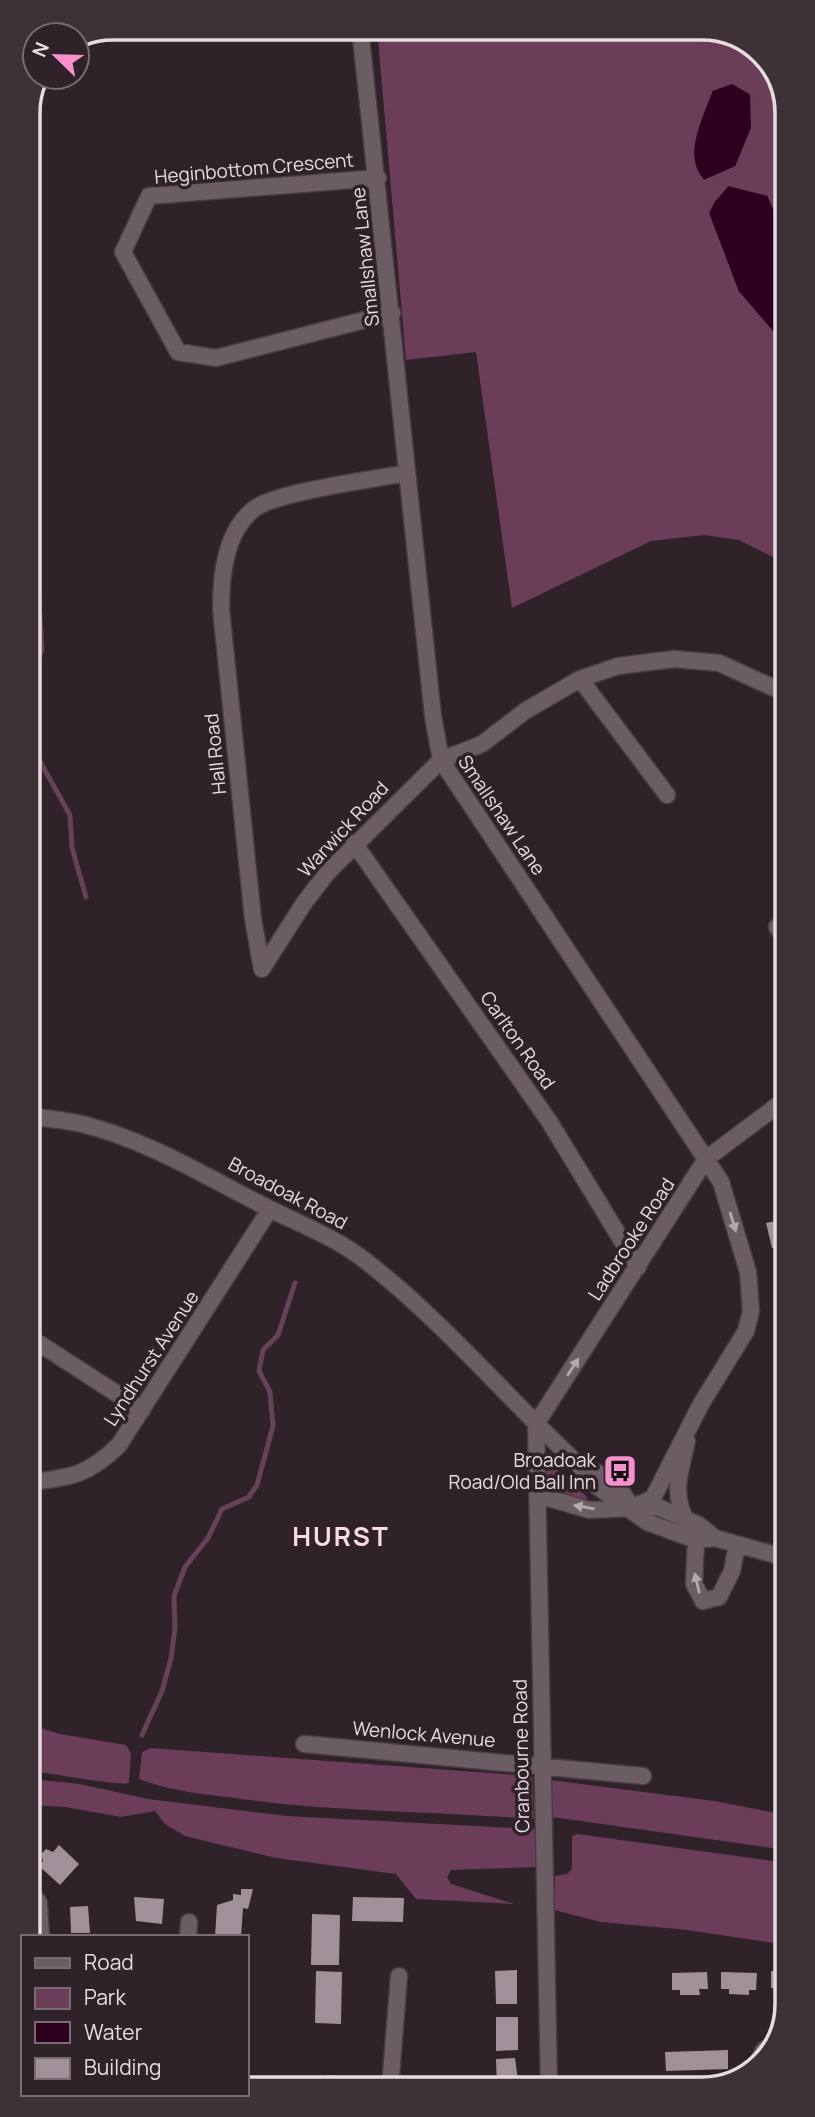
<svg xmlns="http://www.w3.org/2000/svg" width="815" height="2117" font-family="Manrope,sans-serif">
<rect width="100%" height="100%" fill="#2f2229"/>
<path fill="#6b3d58" d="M377,28h330l47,18 30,45 1,472 -46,-23 -35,-5 -53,6 -139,67 -36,-256 -70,8z
M551,1464l36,33 -1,4 -40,-15 1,-19z
M31,1725l29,9 66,11 5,8 -2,30c-12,3 -79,-10 -98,-12v-19h3l8,-18 -11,-3z
M151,1748l381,28 2,43c-100,-8 -201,-7 -300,-21 -32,-4 -64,-7 -95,-19l3,-27z
M31,1779l49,5 68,15 139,17 248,13 1,38 -85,3 -4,7 4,7 63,20 -98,-5 -20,-25 -120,-16 -91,-22 -20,-12 -10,-13 -34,6 -56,-10 -34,-2z
M550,1780l164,21 73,14v35l-235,-33z
M577,1834l210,29v82l-100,-15 -86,-8 -47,-12 1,-34 12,-2 5,-5v-33z"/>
<path fill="#2e001f" stroke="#654259" stroke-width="2" d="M732,83l19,11 1,34 -16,39 -32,14c-24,-24 -2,-64 8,-91z
M728,185l40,10 16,35v115l-46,-53 -30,-79 6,-12z"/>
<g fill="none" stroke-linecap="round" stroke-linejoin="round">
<path stroke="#654259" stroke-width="5" d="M29,679l13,-29 -6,-95
M29,742l41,73 2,33 14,49
M142,1735l20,-44 9,-33 4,-30 -1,-32 11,-29 23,-29 14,-29 27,-12 8,-12 16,-59 -3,-34 -11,-21 4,-21 15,-15 17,-52"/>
</g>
<path fill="#a19099" d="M786,1219v26l-14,3 -6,-25z
M59,1845l20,19 -19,21 -21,-19 4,-5 -2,-7 5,-5 7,3z
M241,1889h12l-5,20 -5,-1 -2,29h-26l2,-32 16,-5v-6l8,1z
M134,1897l30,2 -2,25 -26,-3z
M353,1897l51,1 -1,24 -51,-1z
M88,1906l2,27h-19l-1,-26z
M312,1914l28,1 -1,50h-28z
M517,1970v34h-21l-1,-33z
M316,1971l26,1 -1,52 -26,-1z
M771,1971h16v22h-7v-5h-9z
M707,1972l1,17h-9l1,6h-20v-5h-8v-17z
M721,1972l36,1 -1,17h-7v5l-20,-1v-5h-8z
M496,2017h22v33l-22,1z
M728,2050v19l-62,2 -1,-19z
M515,2058l4,29h-22l-1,-28z
M327,2075l38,3 -1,10h-38z"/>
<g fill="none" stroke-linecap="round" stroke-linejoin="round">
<defs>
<path id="minor" d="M360,28l73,688 8,44 280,422 27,90 3,39 -5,20 -45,73 -48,94 -22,10
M378,178l-229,18 -26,56 55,100 38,6 176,-45
M580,679l87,116
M354,843l195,278 89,146
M777,927l8,11
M262,969l42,-66 24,-31 113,-112 41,-16 43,-33 55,-32 38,-13 56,-7 45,4 66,30
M262,969l-9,-50 -32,-310c0,-34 4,-77 33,-100 21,-17 122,-30 153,-36
M30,1116c17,3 35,4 52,8 68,17 126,54 188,85 34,17 67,29 97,53 77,60 140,136 211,202l13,18 56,40 49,18 19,-2 71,20
M40,1344l102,66
M536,1424l13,663
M536,1424l170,-265 80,-60
M579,1464c26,12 40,17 52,44
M30,1482c41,-4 60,-8 89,-37l151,-236
M538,1495l51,15 69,-3 41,18 16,13
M686,1520c-15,-28 -5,-50 1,-79
M696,1540l-2,44 9,17 16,-4 13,-26 5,-27
M304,1744l339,32
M31,1892l8,11 2,34
M188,1937l1,-15
M757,2064l7,-14 9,-5
M390,2087l9,-111"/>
</defs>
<use href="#minor" stroke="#483d43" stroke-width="19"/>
<use href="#minor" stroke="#6c5d65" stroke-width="16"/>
</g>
<defs><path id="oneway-solid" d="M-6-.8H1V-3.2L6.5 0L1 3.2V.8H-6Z" transform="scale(1.75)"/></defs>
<g fill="#b5a9af">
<use href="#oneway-solid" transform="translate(733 1222) rotate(73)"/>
<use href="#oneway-solid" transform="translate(573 1367) rotate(-57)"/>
<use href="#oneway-solid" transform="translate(584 1507) rotate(-170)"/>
<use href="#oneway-solid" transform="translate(697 1583) rotate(-103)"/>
</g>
<defs>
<symbol id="bus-square" viewBox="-11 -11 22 22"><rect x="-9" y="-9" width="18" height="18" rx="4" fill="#f790cd" stroke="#2f2229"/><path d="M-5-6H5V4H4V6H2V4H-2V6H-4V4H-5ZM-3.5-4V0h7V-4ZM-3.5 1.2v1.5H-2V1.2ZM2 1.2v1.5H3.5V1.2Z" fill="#111"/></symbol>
</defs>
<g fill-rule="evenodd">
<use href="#bus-square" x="601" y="1452" width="38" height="38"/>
</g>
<g text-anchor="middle" stroke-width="7" stroke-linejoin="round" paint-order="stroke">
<g font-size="19" fill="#e5dce0" stroke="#2f2229">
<text transform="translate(254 168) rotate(-5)" y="7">Heginbottom Crescent</text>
<text transform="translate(365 257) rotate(-96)" y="7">Smallshaw Lane</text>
<text transform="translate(215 754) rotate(-96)" y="7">Hall Road</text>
<text transform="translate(502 815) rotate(56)" y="7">Smallshaw Lane</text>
<text transform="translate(343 829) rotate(-47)" y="7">Warwick Road</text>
<text transform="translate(518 1040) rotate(55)" y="7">Carlton Road</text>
<text transform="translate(288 1193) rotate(28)" y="7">Broadoak Road</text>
<text transform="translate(631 1239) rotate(-57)" y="7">Ladbrooke Road</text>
<text transform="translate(151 1358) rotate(-57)" y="7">Lyndhurst Avenue</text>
<text transform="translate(424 1734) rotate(5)" y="7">Wenlock Avenue</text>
<text transform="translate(521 1756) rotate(-91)" y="7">Cranbourne Road</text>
</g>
<g font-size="19" fill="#e5dce0" stroke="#2f2229" text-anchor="end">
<text x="596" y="1467">Broadoak<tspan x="596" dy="22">Road/Old Ball Inn</tspan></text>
</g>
<g font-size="26" font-weight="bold" letter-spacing="2" fill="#f8daea" stroke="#2f2229">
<text x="341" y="1546">HURST</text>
</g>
</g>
<path d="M0 0H815V2117H0ZM113 40H702A73 73 0 0 1 775 113V2004A73 73 0 0 1 702 2077H113A73 73 0 0 1 40 2004V113A73 73 0 0 1 113 40Z" fill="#3e3138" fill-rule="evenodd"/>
<path fill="none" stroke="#e5dce0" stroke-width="3.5" d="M113 40H702A73 73 0 0 1 775 113V2004A73 73 0 0 1 702 2077H113A73 73 0 0 1 40 2004V113A73 73 0 0 1 113 40Z"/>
<rect x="21" y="1935" width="228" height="161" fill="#2f2229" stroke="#786c72" stroke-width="2"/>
<rect x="35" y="1958" width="35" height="10" fill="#6c5d65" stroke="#786c72" stroke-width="2"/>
<text x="84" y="1970" font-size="21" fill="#e5dce0">Road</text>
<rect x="35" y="1988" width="35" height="21" fill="#6b3d58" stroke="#786c72" stroke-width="2"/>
<text x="84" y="2005" font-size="21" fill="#e5dce0">Park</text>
<rect x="35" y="2022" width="35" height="21" fill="#2e001f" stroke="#786c72" stroke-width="2"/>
<text x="84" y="2040" font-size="21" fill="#e5dce0">Water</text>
<rect x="35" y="2058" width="35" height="21" fill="#a19099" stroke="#786c72" stroke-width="2"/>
<text x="84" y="2075" font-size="21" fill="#e5dce0">Building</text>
<g transform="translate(56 56) rotate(293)"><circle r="33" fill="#2f2229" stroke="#786c72" stroke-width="2"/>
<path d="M0-5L12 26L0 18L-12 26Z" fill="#f790cd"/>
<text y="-10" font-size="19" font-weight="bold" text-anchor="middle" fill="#e5dce0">N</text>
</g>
</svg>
